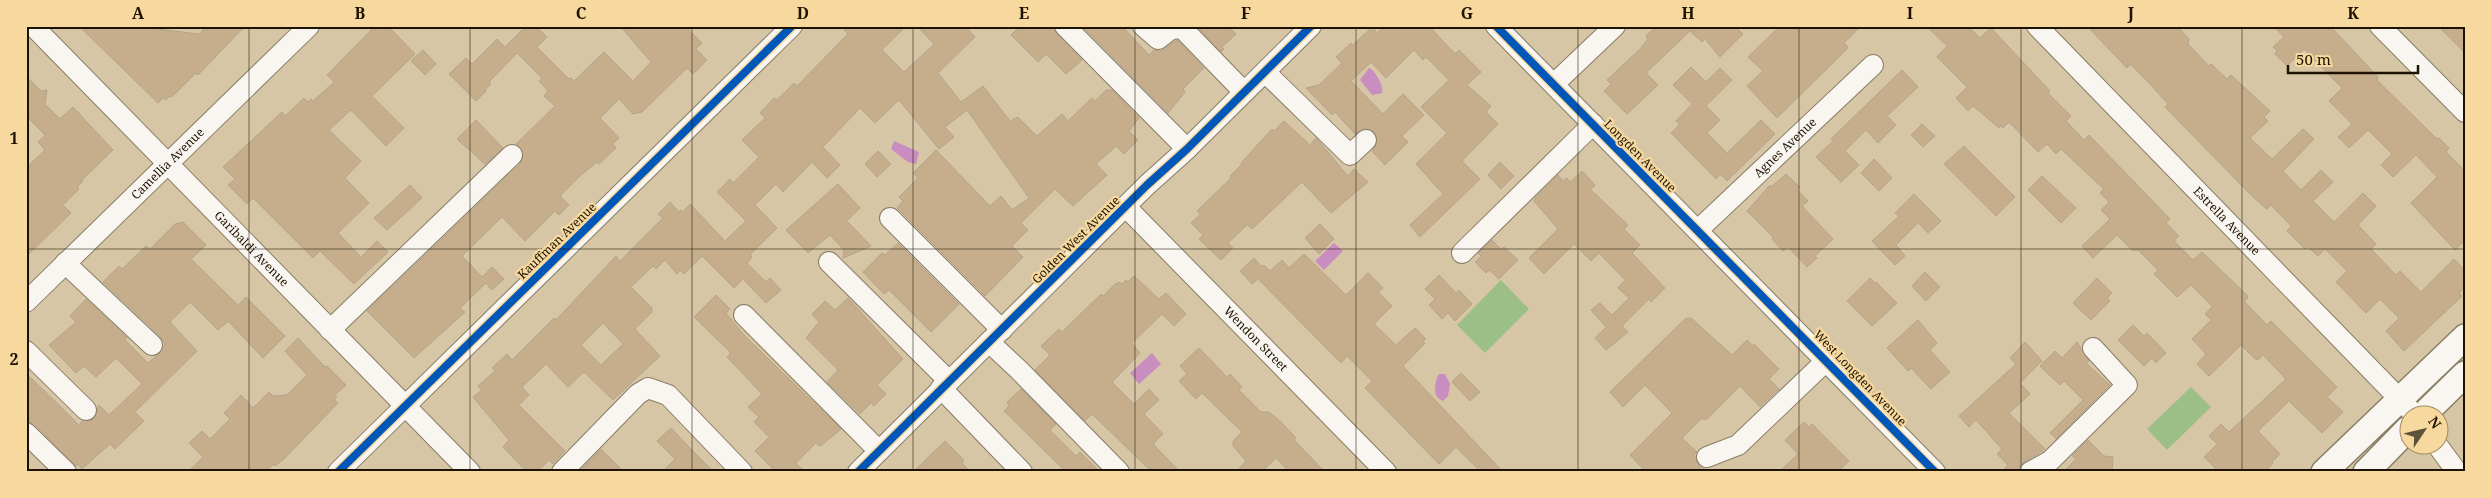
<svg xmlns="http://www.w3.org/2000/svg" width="2491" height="498" font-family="'Noto Serif',serif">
<rect width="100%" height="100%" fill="#d6c6a6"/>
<path fill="#9cbf87" d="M1501,280l28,29 -44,44 -28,-28z
M2191,387l20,20 -44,43 -20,-21z"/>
<path fill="#c98dc0" d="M1369,68c6,2 15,18 13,25l-10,2 -12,-15z
M894,141l25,11 -3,12 -8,-2 -17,-13z
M1334,243l9,8 -19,19 -9,-9z
M1152,353l9,11 -22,20 -9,-11z
M1439,374h6l5,10 -2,12 -5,5c-11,-3 -9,-19 -4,-27z"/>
<path fill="#c6ae8c" stroke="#b4a48d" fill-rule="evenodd" d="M79,26h81l-3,3 42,5 8,-8h38l-47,49 -2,-2 -24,24 -2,-1 -4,4 -2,-3 -6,6z
M375,26h13l27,28 -43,42 32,32 -18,18 -35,-36 -22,20 32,31 -16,17 24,25 -31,30 23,24 16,-16 11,11 -34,32 -34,-33 -7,7 -60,-60 -6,6 -19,-19 7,-6 -12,-12 59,-55 3,4 19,-18 4,4 3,-3 2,2 21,-19 -7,-7z
M526,26h10l11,11 -10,10 32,32 2,-1 3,3 30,-29 29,29 18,-19 -31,-36h65l17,17 -6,6 11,11 -14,14 -6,-6 -45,44 -9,2 -14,-15 -19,19 19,20 -6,6 3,4 -17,16 -2,-2 -16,13 -21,21 9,9 -10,10 -4,-4 -30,30 -23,-24 -40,39 20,21 10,-10 12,12 -12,11 -6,-7 -26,25 5,4 -51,46 -47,-47 153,-147 4,-11 -8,-9 39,-38 -11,-10 4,-5 -9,-10 3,-3 -25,-25 -28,29 2,2 -6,6 1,1 -10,10 -27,-27 17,-16 6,6 25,-25 8,8z
M841,26h65l-24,24 22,22 30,-28 -17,-18h48l10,11 -37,36 23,29 22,-16 27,35 8,-4 19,19 25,-22 6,7 24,-23 3,3 11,-11h6l27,28 -10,13 9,9 -14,14 -8,-8 -20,18 11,11 -34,31 -18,-17 -34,34 7,7 -16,16 11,11 -38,39 -88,-88 6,-7 -4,-4 19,-19 -5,-5 23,-23 54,56 11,-10 11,14 17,-12 -62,-88 -22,17 9,10 -15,12 -40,-49 -24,23 -15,-15 -37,39 17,18 -13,13 -15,-16 -29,30 -7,-8 -21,21 22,23 -27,27 2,2 -5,6 19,19 4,-4 11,12 -15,13 -23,-24 -9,9 -32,-32 -18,18 -4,-4 -3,4 -12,-14 -9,9 -3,-3 -22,21 21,21v4l-17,17 25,27 -47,44 -29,-28 -16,15 -22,-23 -24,23 7,8 -10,10 46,46 -12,13 -4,-4 -12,12h-10l-24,-25 6,-7 -36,-43 9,-7 -4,-4 17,-15 -3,-3 15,-14 5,6 42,-42 2,2 60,-64 4,5 43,-43 -5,-4 12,-12 9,10 2,-2 2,2 7,-8 35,37 21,-20 -29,-29 13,-13 3,4 26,-26 -17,-17 23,-22 -5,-5 14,-15 3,2 17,-17 3,3 51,-52zM603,323l20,21 -22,21 -20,-20z
M1020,26h33l4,8 25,26 -16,14 -20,-20 -8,8 -27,-27z
M1082,26h40l27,29 5,-5 7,1 16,-11 27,28 -21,21 2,3 -17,21z
M1197,26h31l8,8 -14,13 2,2 -3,3z
M1384,26h45l26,28 4,-4 22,22 -14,13 24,21 -5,6 12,12 -36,37 18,18 -60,58 -10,-12 33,-31 -27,-30 31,-31 -26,-26 28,-27 -23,-23 -3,3 -9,-10 -28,28 -15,-16 -20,19 32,33 20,-20 21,21 -22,21 6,6 -23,23 -13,-14 5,-8 -3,-11 -10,-4 -9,6 -20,-22 -3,3 -26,-27 13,-3 23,-22 -6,-6 15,-14 2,2 19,-18 5,6z
M1656,26h79l8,8 -23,23 -15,-18 -3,3 -12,-11 -44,42 12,12 -31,29 -23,-23 7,-7 -4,-4 33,-31 8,-10 -2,-3z
M1780,26h81l-17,17 4,4 -3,4 -68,67 -30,-32 16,-15 -15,-14z
M1926,26h42l12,12 11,-10 59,63 -2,2 23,23 -5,5 18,19 5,-5 81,84 -4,4 13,13 -5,5 19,19 9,-8 45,43 1,3 -4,3 23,24 4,-4 66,66 -10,10 16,15 -21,21 -33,-32 -31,30 22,23 -8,8 1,1 -8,9h-46l-15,-15 13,-13 -8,-8 12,-12 8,8 57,-53 -23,-24 -5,5 -4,-2 -13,-13 -32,31 -12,-12 9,-10 -14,-15 19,-19 -6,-6 7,-7 -1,-2 -20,-20 -14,12 -23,-23 4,-4 -20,-20 -5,1 -16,-16 -24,23 -11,-12 28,-27 -9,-9 8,-8 -9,-9 4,-4 -43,-40 -5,5 -9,-10 -9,8 -29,-30 -6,6 -2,-2 -2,2 -26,-22 -5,5 -12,-13 11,-11 -30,-30 10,-11z
M2087,26h90l12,13 -1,5 21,22 2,-2 16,15 4,-4 39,36 -6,6 4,4 -18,17 22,21 31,-30 11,10 -31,32 18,19 20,-20 12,12 -20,19 21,21 29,-29 13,13 -18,19 18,19 -5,5 25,26 4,-4 21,21 33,-33 11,11v17l-6,6 3,3 -58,55 -18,-20 13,-13 -19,-19 -14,14 -30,-31 11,-11 -22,-22 -7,7 -10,-9 -3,2 -18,-18 4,-5 -20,-21 -4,4 -3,-2 -15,-14 -84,-86 3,-3 -19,-21 -19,-19 -3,4z
M2273,26h52l4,4 3,-2 46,49 -1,3 60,59 2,-1 10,10 -3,4 19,19v69l-10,10 -44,-47 26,-26 -21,-22 -23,22 -12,-12 11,-11 -24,-24 -19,18 -11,-11 14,-13 -23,-23 13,-13 -38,-39 -17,17 -12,-12 2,-3 -4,-4 11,-10z
M2438,26h27v27z
M423,50l13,14 -11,11 -14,-14z
M1691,67l15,15 14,-14 12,12 -26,26 14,14 -13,13 20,20 34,-33 14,14 -48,47 -7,-7 -4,5 -45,-46 9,-9 -4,-3 16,-17 -19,-19z
M1902,70l16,17 -31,29 9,9 -18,18 -12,-13 -21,21 14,14 -18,17 -25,-25 17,-16 -2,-2z
M26,76l15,15 6,-1 -2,14 15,15 13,-12 40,43 -31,30 1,1 -6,6 2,2 -16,16 8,8 -45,44v-89l19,-18 -7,-8 7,-7 -19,-19z
M476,120l27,28 -18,16 -28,-25z
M1284,121l26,24 6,-7 32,38 6,-7 14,13 -37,31 -29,-31 -50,47 -5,-4 -19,18 5,5 -12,12 -22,-21 4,-4 -12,-12 10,-9 -4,-3 34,-33 -1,-2 12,-12 -1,-1 31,-34 2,2z
M1922,124l13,12 -12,11 -12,-12z
M1964,146l51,51 -19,19 -52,-52z
M878,151l13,13 -14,13 -12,-13z
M1874,159l18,19 -13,13 -18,-18z
M1500,162l14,14 -13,13 -13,-14z
M1582,171l13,14 -4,5 37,35 -4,4 16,16 -8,8 33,35 -14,14 -2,-3 -27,27 6,6 -22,18 -11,-12 11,-11 -15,-17 9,-7 18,18 -6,-6 17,-17 -11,-10 7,-8 -26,-27 -8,8 -17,-17 -30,30 -15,-16 29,-29 -24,-28 1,-3 23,-23 5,6 4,-3 3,4z
M1786,174l14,13 -3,3 11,11 -6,5 31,33 -18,17 2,2 -10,9 -19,-20 -5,4 -11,-12 1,-2 -26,-26 23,-26 1,2z
M2042,176l34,32 -15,15 -33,-33z
M838,184l22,24 -13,13 24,25 -28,12 1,-8 -14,-15 -22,18 -22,-23z
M410,185l12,13 -35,32 -13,-12z
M1914,194l27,27 -13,12 -10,-10 -22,22 9,11 -10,9 -23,-24 27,-25 -4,-3z
M183,222l23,23 -15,14 47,46 8,-8 39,39 -22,22 -35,-37 -10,9 -28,-28 -20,20 27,29 -62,61 9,9 -29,28 -5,-5 -28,25 -4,-5 -2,2 -42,-42 -8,-3v-48l53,52 3,-4 12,-2 5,-14 10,10 33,-31 -26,-26 -20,19 -12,-11 -8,7 -27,-28 27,-23 -6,-6 16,-17 41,39 -2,2 23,23 12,-10 5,-9 -5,-8 -57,-54 16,-16 3,3 24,-23 4,3 25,-25z
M1320,224l14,15 -15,15 -14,-16z
M1492,240l9,9 3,-2 14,13 -19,19 -10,-9 -3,3 -11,-11 6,-6 -3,-3z
M898,243l61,61 -28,28 -42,-42 -5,4 -21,-22 19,-19 3,2z
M1304,254l42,41 22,-22 15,15 -5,4 14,14 -18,18 22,21 19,-17 11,11 -3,2 2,2 -22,23 100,106h-22l-25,-25 -17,17 -74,-76 7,-7 -25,-25 -6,7 -83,-84 -6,5 -12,-13 14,-13 8,9 2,-2 6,6 12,-11 7,8z
M1925,272l15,15 -14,14 -14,-15z
M1439,275l17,18 3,-3 13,14 -17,17 -7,-8 -6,6 -13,-14 6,-6 -10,-10z
M1134,276l25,23 7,-6 20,21 -12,12 -12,-12 -30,29 8,10 -28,29 22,22 15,-15 10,11 -15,14 19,20 -10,10 27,28h-28l-60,-58 -7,7 -50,-51 15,-15 -9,-9 18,-17 3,3 39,-38 2,2 12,-12 4,-2 3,2 4,-4 2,2z
M1870,278l5,5 1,-1 21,21 -25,23 -25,-25z
M2097,278l15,15 -5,5 3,3 -19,19 -18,-17z
M716,295l14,14 -4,4 17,21 98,95 -19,16 -3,1 -3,-3 -20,20 9,9h-29l-21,-21 14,-14 -15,-15 5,-5 -11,-10 14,-13 -35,-37 3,-3 -1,-3 -35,-34z
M848,298l55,61 -26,26 9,9 -12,12 -3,-3 -11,11 -33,-32 11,-12 -32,-32 13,-16 -7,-8 13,-13 10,9z
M1686,318h5l41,37 15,-15 6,6 1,-2 25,25 -10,10 10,10 -19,18 -20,-21 -32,32 -4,2 -2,-2 -20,20 15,14 -3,3 5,11 11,6h-64l-16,-17 42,-42 -27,-28 -22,22 -13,-15z
M1918,320l19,23 -7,7 20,22 -19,17 -20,-21 -3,3 -21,-23z
M2133,325l11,11 3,-3 19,20 -10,10 -4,-5 -8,8 -26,-26z
M298,338l27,29 2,-1 19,19 -11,10 2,2 -3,3 4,3 -55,57 -8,6 -1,-2 -8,8h-78l15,-15 -14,-14 13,-12 8,8 20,-20 -6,-6 17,-18 12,13 16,-16 4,4 14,-1 20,-20 -22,-24z
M2025,342l17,19 -22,22 10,11 -21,19 36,36 -21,13 -6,10h-17l7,-7 -11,-11 5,-5 -26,-29 -7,7 -10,-11 57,-52 -6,-6z
M2077,342l12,19 -3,2 24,22 -54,54 -6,-6 33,-33 -19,-19 -4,4 -20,-19 15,-15 7,7z
M1199,348l28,29 3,-3 12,13 -3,3 22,22h8l12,10 15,16 -2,2 31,32h-36l-13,-14 -14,14h-26l10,-11 -13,-15v-5l9,-9 -40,-39 -6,6 -17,-18 8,-7 -7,-8z
M1461,373l19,19 -10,9 -18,-19z
M1021,389l35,35 -6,6 26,26 4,-4 20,20h-34l-62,-61 5,-5 -2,-4z
M1804,422l5,5 3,-3 37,37 -11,11h-59l19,-18 -13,-14z
M671,428l17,18 26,26h-52l13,-13 -18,-18z
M2088,440l16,16 9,1 -1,15h-49l13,-13 -4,-3z
M945,441l19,19 -2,3 9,9h-58z
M601,449l23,23h-45z"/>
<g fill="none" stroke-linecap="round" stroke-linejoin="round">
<defs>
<g id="minor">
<path id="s1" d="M33,26l437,446"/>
<path d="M1065,26l122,123"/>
<path d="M1143,26l15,13 13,-10 11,-1 62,64"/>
<path d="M1496,26l439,446"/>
<path id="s2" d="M2037,26l379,390"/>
<path d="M2380,26l85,86"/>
<path d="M1265,72l85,83 16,-15"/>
<path d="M1554,84l61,-58"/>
<path id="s3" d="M1126,207l260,265"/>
<path d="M890,218l112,112"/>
<path id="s4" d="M1698,230l175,-165"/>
<path d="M1462,253l131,-129"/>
<path d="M829,262l120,119"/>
<path d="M65,263l87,82"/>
<path id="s5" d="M26,302l283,-276"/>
<path d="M744,315l135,136"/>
<path d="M330,330l182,-175"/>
<path d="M989,342l30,28 100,102"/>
<path d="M26,351l60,59"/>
<path d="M941,388l81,84"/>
<path d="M26,433l40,39"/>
<path d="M2438,446l19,26"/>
<path d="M1707,457l31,-12 89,-85"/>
<path d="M338,472l454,-446"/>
<path d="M562,472l76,-78 10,-6 20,7 74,77"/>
<path d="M858,472l289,-287 40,-36 124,-123"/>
<path d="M2030,472l20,-11 77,-76 -34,-37"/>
</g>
<path id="major" d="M2422,416l43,-42
M2324,472l141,-135
M2366,472l42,-43"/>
</defs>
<use href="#minor" stroke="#897d63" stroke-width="22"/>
<use href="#major" stroke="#897d63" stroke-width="28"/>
<use href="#minor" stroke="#f9f6f2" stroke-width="20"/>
<use href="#major" stroke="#f9f6f2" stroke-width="25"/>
<defs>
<path id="cycleway" d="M1496,26l439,446
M338,472l454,-446
M858,472l289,-287 40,-36 124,-123"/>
</defs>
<use href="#cycleway" stroke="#f7d99f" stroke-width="11"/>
<use href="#cycleway" stroke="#0057b8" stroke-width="8"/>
</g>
<path fill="none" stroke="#1e1300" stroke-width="1" stroke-opacity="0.55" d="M249,26v446M470,26v446M692,26v446M913,26v446M1135,26v446M1356,26v446M1578,26v446M1799,26v446M2021,26v446M2242,26v446M26,249h2439"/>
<g text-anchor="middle" stroke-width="4.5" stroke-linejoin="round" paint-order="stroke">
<g font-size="12" fill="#1e1300" stroke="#f7d99f">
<text dy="4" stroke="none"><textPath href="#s4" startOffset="120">Agnes Avenue</textPath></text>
<text transform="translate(1640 156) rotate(45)" y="4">Longden Avenue</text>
<text dy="4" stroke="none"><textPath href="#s5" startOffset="198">Camellia Avenue</textPath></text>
<text dy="4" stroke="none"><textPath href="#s2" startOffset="272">Estrella Avenue</textPath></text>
<text transform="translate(1076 240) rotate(-45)" y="4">Golden West Avenue</text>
<text transform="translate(557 241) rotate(-44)" y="4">Kauffman Avenue</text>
<text dy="4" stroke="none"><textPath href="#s1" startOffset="312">Garibaldi Avenue</textPath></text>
<text dy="4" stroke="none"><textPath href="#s3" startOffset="185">Wendon Street</textPath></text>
<text transform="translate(1860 378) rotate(46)" y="4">West Longden Avenue</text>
</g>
</g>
<rect width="2491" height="498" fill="none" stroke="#f7d99f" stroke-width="55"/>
<g transform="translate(2424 430) rotate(55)"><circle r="24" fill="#f7d99f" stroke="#a08a5f"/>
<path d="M0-4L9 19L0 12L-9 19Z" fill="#5e523a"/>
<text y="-8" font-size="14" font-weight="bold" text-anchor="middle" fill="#1e1300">N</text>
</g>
<path d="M2288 65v8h130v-8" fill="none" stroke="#1e1300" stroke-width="2.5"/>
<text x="2296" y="65" font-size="15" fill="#1e1300" stroke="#f7d99f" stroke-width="4" paint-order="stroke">50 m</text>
<rect x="28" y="28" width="2436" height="442" fill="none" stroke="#1e1300" stroke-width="2"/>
<g font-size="16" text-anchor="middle" font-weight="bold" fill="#1e1300">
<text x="138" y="19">A</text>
<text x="360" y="19">B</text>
<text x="581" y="19">C</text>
<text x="803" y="19">D</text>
<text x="1024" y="19">E</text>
<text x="1246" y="19">F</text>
<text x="1467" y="19">G</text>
<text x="1688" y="19">H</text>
<text x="1910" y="19">I</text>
<text x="2131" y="19">J</text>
<text x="2353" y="19">K</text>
<text x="14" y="144">1</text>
<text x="14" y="365">2</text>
</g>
</svg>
